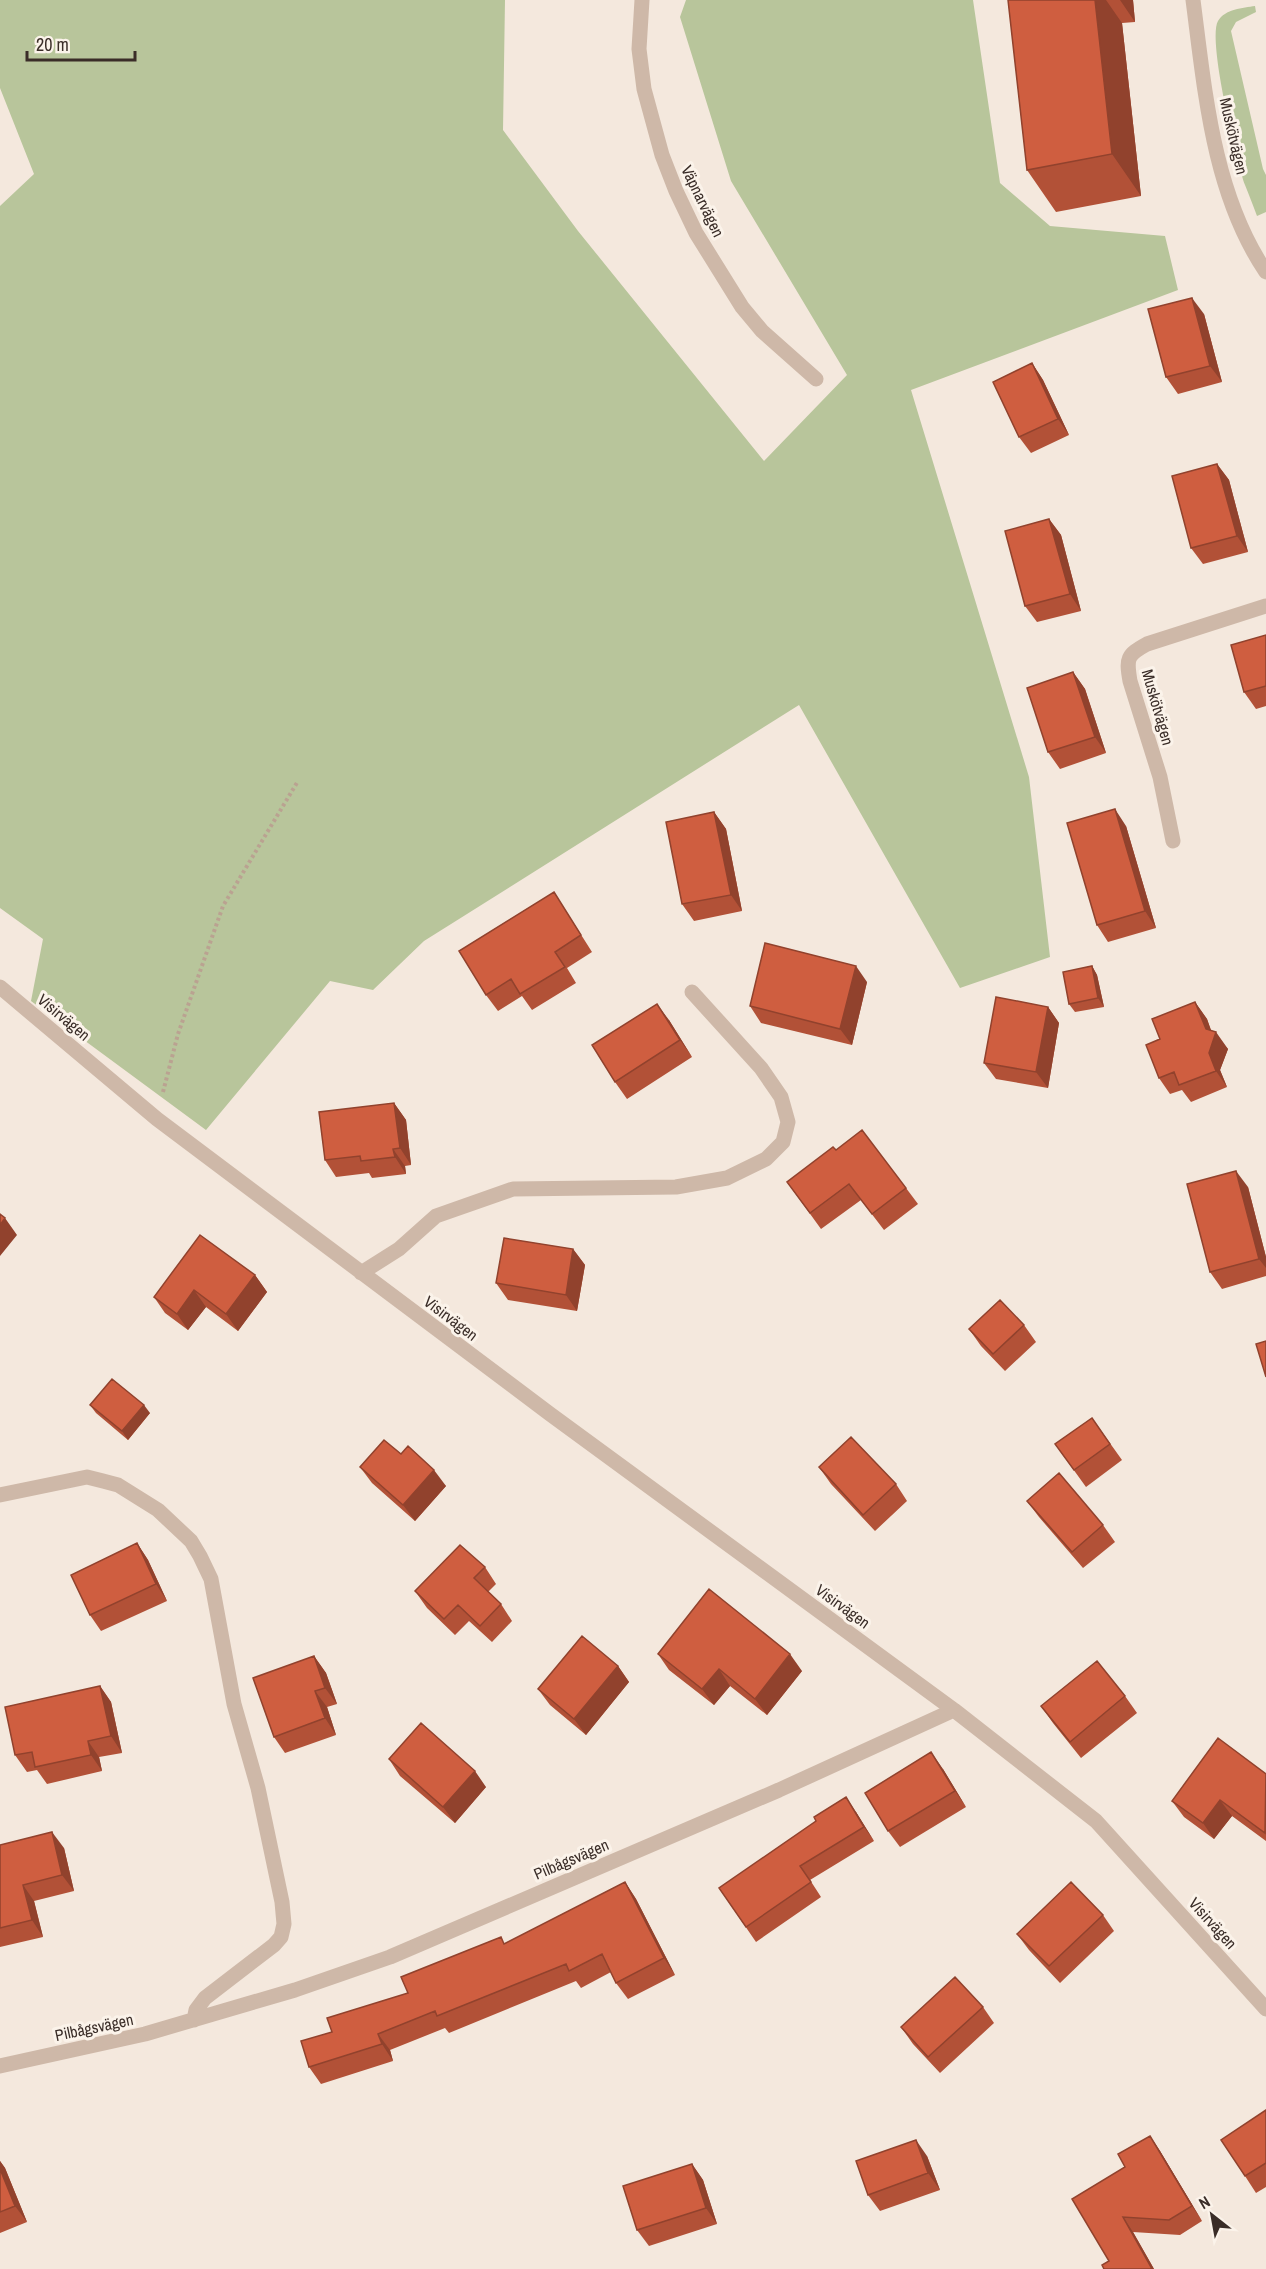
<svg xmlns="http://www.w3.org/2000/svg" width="1266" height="2269" font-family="'Archivo Narrow',sans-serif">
<rect width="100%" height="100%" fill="#f4e8dd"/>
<path fill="#b8c59b" d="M0,0h505l-2,130 75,101 186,230 83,-86 -116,-194 -51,-164 6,-17h287l27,183 50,43 115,10 13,54 -267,100 118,387 21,180 -90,31 -161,-283 -375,236 -51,49 -43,-9 -124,149 -175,-129 12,-62 -43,-31v-702l34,-32 -34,-86z
M1255,6l1,6 -20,10 -5,9 32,138 3,6v37l-9,4c-4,-11 -8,-21 -12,-31 -8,-24 -38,-145 -27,-164 7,-12 25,-13 37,-15z"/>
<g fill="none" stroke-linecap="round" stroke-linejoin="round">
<path stroke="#baa291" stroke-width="4" stroke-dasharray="3 3" stroke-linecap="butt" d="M163,1092l15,-58 45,-128 75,-125"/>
<path stroke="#ceb8a8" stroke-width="15" d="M642,0l-3,49 5,40 18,66 14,36 20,42 46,74 20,24 54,48
M1193,0c12,92 20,194 73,272
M1173,841l-13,-64 -30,-96c-4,-23 -3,-26 17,-37l119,-38
M0,987l157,132 393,295 404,296 142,111 170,188
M361,1273l38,-24 37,-33 77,-27 163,-2 51,-9 39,-19 17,-17 5,-20 -7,-25 -20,-29 -69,-76
M0,1495l87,-18 16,4 15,4 40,25 33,31 9,15 11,23 23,125 24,84 24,114 2,22 -3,13 -7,8 -69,53 -9,12 -2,10
M0,2066l145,-32 150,-44 95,-33 389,-167 175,-80"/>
</g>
<path fill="#b25137" d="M1008,0h125l2,22 -13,1 19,173 -85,16 -29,-42z
M1204,314l18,68 -44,12 -12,-17z
M1032,363l11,17 26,55 -38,18 -12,-16z
M1217,464l12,16 19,72 -45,12 -12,-16z
M1049,519l12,16 20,76 -44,11 -12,-16z
M1266,635v71l-10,3 -12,-17z
M1073,672l12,17 21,64 -46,16 -12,-17z
M714,812l12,17 16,82 -48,10 -12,-17z
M1126,826l30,102 -48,14 -11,-17z
M554,892l38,60 -25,16 9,15 -44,27 -10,-14 -24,15 -12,-16z
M1092,966l5,9 7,32 -29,5 -6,-8z
M867,982l-15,63 -91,-22 -11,-17z
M1195,1002l12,17 4,12 17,18 -8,21 7,17 -36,15 -9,-12 -12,4 -11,-16 1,-39z
M1048,1007l11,16 -11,65 -52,-9 -12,-16z
M669,1020l23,37 -65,42 -12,-17z
M394,1103l12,17 5,45 -6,1 1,8 -34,4 -3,-5 -33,4 -11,-17z
M836,1150l70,38 12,16 -34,26 -23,-30 -40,29 -34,-47z
M1248,1187l18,70v19l-44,13 -12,-17z
M573,1249l12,16 -8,46 -69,-11 -12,-17z
M255,1275l12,17 -29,39 -32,-24 -18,23 -23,-17 -11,-16z
M1024,1325l12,17 -31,29 -24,-25 -12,-17z
M90,1405l60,8 -22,27 -32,-27z
M1092,1418l30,42 -36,27 -31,-43z
M401,1454l45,32 -31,35 -43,-38 -12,-16z
M819,1467l77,17 11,17 -32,30 -44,-47z
M1027,1501l76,24 12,17 -32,26 -44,-51z
M137,1543l11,17 19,41 -66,30 -11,-16z
M485,1567l11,17 -8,8 13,12 11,17 -20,21 -23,-21 -14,14 -28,-27 -12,-17z
M658,1654l144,17 -35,44 -37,-29 -16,19 -45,-35z
M314,1656l12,17 11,31 -10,3 9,28 -51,18 -11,-16z
M618,1666l11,16 -43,53 -36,-30 -12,-16z
M100,1686l11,16 11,51 -23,4 3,14 -55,13 -10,-14 -10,2 -12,-17z
M1125,1696l12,17 -56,45 -28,-35 -12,-17z
M389,1759l97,28 -31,36 -55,-47z
M943,1769l23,38 -66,40 -12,-16z
M1266,1774v67l-34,-25 -18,23 -30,-22 -12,-16z
M856,1812l18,29 -64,39 11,17 -65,45 -37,-54z
M0,1845l64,3 10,43 -40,10 9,36 -43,10z
M625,1882l11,17 39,76 -47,24 -12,-16 -5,-11 -30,16 -5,-7 -127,52 -4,-5 -55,22 3,11 -72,23 -12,-17 23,-35z
M1103,1915l11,16 -54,52 -31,-33 -12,-16z
M983,2007l11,16 -54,50 -27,-29 -12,-17z
M1266,2110v77l-10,6 -11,-17z
M1150,2136l10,15 42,70 -22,14 -47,-3 21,37 -45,-8 16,-94z
M927,2156l13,34 -60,21 -12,-16z
M0,2161l5,7 22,54 -27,11z
M692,2164l11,16 14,44 -68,22 -12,-16z"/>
<path fill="#91422d" d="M1095,0h11l16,23 19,173 -29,-42z
M1120,0h13l2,22z
M1192,298l12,16 18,68 -12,-16z
M1032,363l11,17 26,55 -11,-16z
M1217,464l12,16 19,72 -11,-16z
M1049,519l12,16 20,76 -11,-17z
M1073,672l12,17 21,64 -11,-16z
M1115,809l11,17 30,102 -11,-17z
M714,812l12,17 16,82 -11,-16z
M856,966l11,16 -15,63 -12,-16z
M1092,966l5,9 7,32 -6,-9z
M1195,1002l12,17 7,19 2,-6 12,17 -8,21 7,17 -11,-16 -7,-18 -3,-24z
M657,1004l12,16 23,37 -12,-17z
M1048,1007l11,16 -11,65 -12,-16z
M394,1103l12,17 5,45 -11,-17z
M393,1149l12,17 1,8 -11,-17z
M1236,1171l12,16 18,70v11l-7,-9z
M5,1218l12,17 -17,21v-31z
M573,1249l12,16 -8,46 -11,-16z
M255,1275l12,17 -29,39 -12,-17z
M194,1290l12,17 -18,23 -11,-16z
M144,1405l6,8 -22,27 -6,-9z
M434,1470l12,16 -31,35 -12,-16z
M137,1543l11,17 19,41 -11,-17z
M790,1654l12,17 -35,44 -12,-16z
M314,1656l12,17 11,31 -12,-16z
M618,1666l11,16 -43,53 -12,-16z
M719,1669l11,17 -16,19 -12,-16z
M100,1686l11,16 11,51 -11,-17z
M315,1691l12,16 9,28 -11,-17z
M88,1741l11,16 3,14 -11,-16z
M931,1752l12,17 23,38 -11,-16z
M475,1771l11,16 -31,36 -12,-16z
M846,1797l10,15 18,29 -10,-14z
M1220,1800l12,16 -18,23 -11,-16z
M52,1832l12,16 10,43 -12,-16z
M625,1882l11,17 39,76 -11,-17z
M23,1885l11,16 9,36 -11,-17z
M378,2034l12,16 3,11 -11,-17z
M1150,2136l10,15 42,70 -10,-15z
M916,2140l11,16 13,34 -12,-17z
M0,2161l5,7 22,54 -12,-16 -15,-37z
M692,2164l11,16 14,44 -11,-16z
M1123,2217l10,15 21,37h-2z"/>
<path fill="#cf5e40" stroke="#91422d" stroke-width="1.5" d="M1008,0h87l17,154 -85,16z
M1192,298l18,68 -44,11 -18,-68z
M1032,363l26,56 -39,18 -26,-55z
M1217,464l20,72 -46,12 -19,-72z
M1049,519l21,75 -45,12 -20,-75z
M1266,635v51l-22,6 -13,-47z
M1073,672l22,65 -47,15 -21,-64z
M1115,809l30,102 -48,14 -30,-102z
M714,812l17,83 -49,9 -16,-82z
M554,892l27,43 -26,17 10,15 -45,27 -9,-15 -25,16 -27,-44z
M765,943l91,23 -16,63 -90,-23z
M1092,966l6,32 -29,6 -6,-32z
M996,997l52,10 -12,65 -52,-9z
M1195,1002l11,27 10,3 -7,21 7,18 -37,14 -5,-13 -15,6 -13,-33 14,-6 -8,-20z
M657,1004l23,36 -65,42 -23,-37z
M394,1103l6,45 -7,1 2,8 -34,4 -1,-5 -35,4 -6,-48z
M862,1130l44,58 -34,26 -23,-30 -39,29 -23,-31 46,-35 3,3z
M1236,1171l23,88 -49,13 -23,-88z
M0,1214l5,4 -5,7z
M200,1235l55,40 -29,39 -32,-24 -17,24 -23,-17z
M504,1238l69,11 -7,46 -70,-12z
M1000,1300l24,25 -31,29 -24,-25z
M1266,1341v36l-10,-33z
M112,1379l32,26 -22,26 -32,-26z
M1092,1418l18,26 -36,26 -19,-26z
M851,1437l45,47 -33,31 -44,-48z
M384,1440l17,14 7,-8 26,24 -31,35 -43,-38z
M1059,1473l44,52 -31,27 -45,-51z
M137,1543l19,41 -66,31 -19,-40z
M460,1545l25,22 -11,11 27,26 -21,22 -22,-21 -14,14 -29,-28z
M709,1589l81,65 -35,45 -36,-30 -17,20 -44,-35z
M582,1636l36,30 -44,53 -36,-30z
M314,1656l11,32 -10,3 10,27 -51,19 -21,-59z
M1097,1661l28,35 -55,46 -29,-36z
M100,1686l11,50 -23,5 3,14 -56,12 -3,-15 -17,3 -10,-48z
M421,1723l54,48 -32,36 -54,-48z
M1218,1738l48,36 -1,59 -45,-33 -17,23 -31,-22z
M931,1752l24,39 -67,40 -23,-38z
M846,1797l18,30 -64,39 11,16 -65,45 -27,-39 97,-67 -2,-4z
M52,1832l10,43 -39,10 9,35 -32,8v-83z
M625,1882l39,76 -48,25 -14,-29 -33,17 -3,-7 -129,52 -2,-5 -57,23 4,10 -73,23 -8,-26 31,-9 -5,-14 81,-25 -7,-16 100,-40 3,7z
M1071,1882l32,33 -54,51 -32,-32z
M955,1977l28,30 -55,50 -27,-30z
M1266,2110v53l-21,13 -24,-36z
M1150,2136l42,70 -23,14 -46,-3 29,52h-48l-2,-4 7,-4 -37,-62 53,-32 -7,-13z
M916,2140l12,33 -60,22 -12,-34z
M692,2164l14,44 -69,22 -14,-44z
M0,2169l15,37 -15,6z"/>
<g text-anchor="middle" stroke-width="6" stroke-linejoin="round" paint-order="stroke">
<g font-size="16" fill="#3a2d28" stroke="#fbf3ea">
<text transform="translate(1234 136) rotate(77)" y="6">Muskötvägen</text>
<text transform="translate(703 201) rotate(64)" y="6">Väpnarvägen</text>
<text transform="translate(1158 707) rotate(74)" y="6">Muskötvägen</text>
<text transform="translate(64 1017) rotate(40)" y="6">Visirvägen</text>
<text transform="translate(451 1318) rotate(37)" y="6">Visirvägen</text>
<text transform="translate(843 1606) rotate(36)" y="6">Visirvägen</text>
<text transform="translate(571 1859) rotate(-23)" y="6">Pilbågsvägen</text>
<text transform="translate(1213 1923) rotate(48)" y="6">Visirvägen</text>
<text transform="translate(94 2027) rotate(-12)" y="6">Pilbågsvägen</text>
</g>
</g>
<g transform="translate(1212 2215) rotate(329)" stroke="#fbf3ea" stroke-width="4.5" paint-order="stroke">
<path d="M0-4.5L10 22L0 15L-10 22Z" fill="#3a2d28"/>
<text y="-9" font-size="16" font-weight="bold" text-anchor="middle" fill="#3a2d28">N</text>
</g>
<path d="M27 51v9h108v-9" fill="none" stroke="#3a2d28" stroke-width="3"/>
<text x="36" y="51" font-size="18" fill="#3a2d28" stroke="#fbf3ea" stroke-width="4.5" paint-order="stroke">20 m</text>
</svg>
